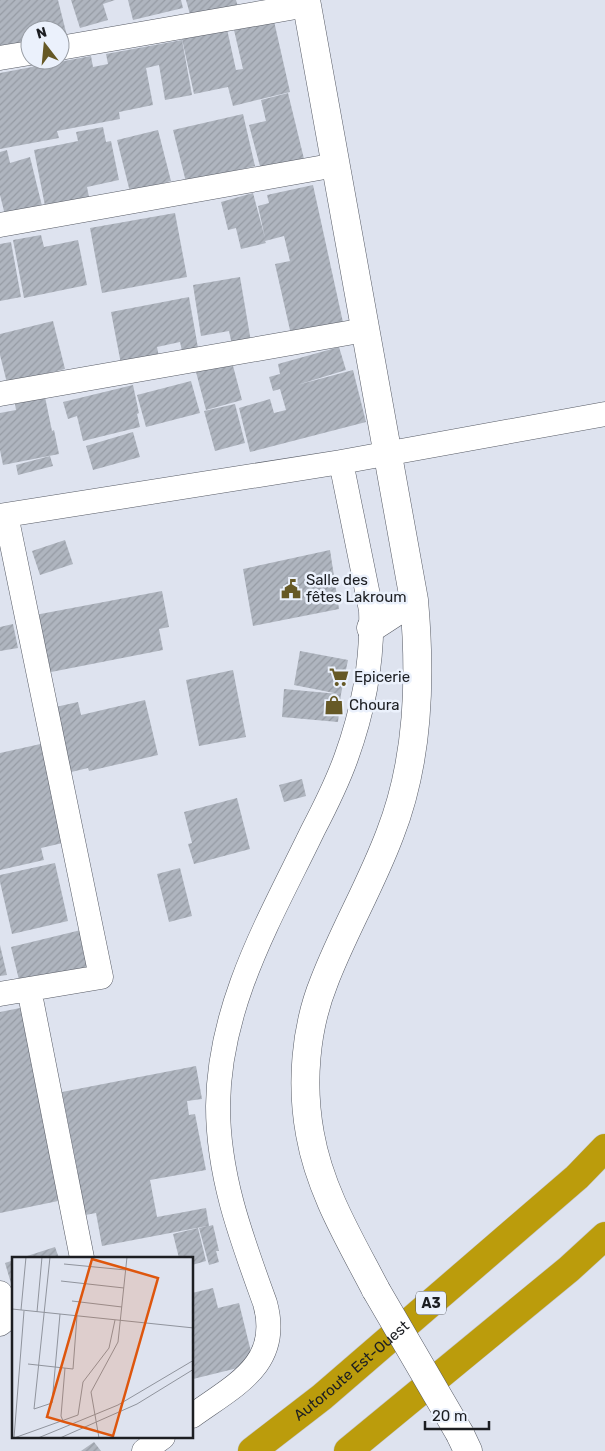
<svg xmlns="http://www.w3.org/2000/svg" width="605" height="1451" font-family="Rubik,sans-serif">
<defs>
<pattern id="building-hatch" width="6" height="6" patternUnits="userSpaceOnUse" patternTransform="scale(1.25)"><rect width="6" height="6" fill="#afb5bf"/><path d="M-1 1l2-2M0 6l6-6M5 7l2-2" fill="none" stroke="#969ba4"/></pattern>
</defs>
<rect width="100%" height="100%" fill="#dee3ef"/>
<path fill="url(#building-hatch)" d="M0,0h58l9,36 -7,2v-8h-30v14l-30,7z
M71,0h44l-12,4 5,16 -28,8z
M128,0h53l2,8 -50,12z
M186,0h50l2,7 -47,11z
M274,21l16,71 -57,14 -5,-19 -34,7 -12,-55 45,-10 9,41 7,-1 -9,-39z
M182,40l10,55 -27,5 -6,-35 -13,3 7,37 -34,7 1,7 -63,12 2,7 -59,11v-76l91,-17 2,11 15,-3 -2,-10z
M288,93l17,70 -43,11 -13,-49 17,-4 -5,-21z
M243,114l12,52 -69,16 -13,-52z
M103,127l3,15 5,-1 8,39 -32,7 3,15 -44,9 -12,-61 44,-9 -2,-9z
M158,130l13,51 -41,11 -13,-52z
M7,150l3,13 20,-6 13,53 -37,9 -6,-24v-43z
M313,185l31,142 -52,12 -17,-75 15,-3 -6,-25 -19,5 1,2 -25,6 -5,-21 -8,2 -7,-28 32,-9 12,45 -7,-32 11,-3 -2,-8z
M175,213l12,64 -85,16 -12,-65z
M41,235l3,12 34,-7 9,45 -63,13 -11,-58z
M11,242l10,55 -21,4v-57z
M240,277l11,65 -19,3 -3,-14 -28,5 -8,-51z
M189,297l9,51 -16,3 -2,-9 -23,5 2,10 -38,7 -10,-52z
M53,321l12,48 -58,14 -7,-28v-21z
M339,347l7,23 -49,15 56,-15 13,52 -116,30 -11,-44 31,-9 4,14 12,-3 -6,-21 -7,2 -4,-14 11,-3 -2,-10z
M232,362l10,38 -36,10 -10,-38z
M191,381l9,32 -54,14 -9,-32z
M133,385l6,28 -2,1 3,13 -57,14 -6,-25 -9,3 -5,-17z
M45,397l7,34 2,-1 5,24 -56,11 -3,-15v-37l16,-3 -1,-6z
M235,404l10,39 -30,8 -11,-40z
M133,432l7,25 -47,13 -7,-24z
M50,456l3,10 -35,9 -2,-10z
M65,540l8,24 -33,11 -8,-24z
M330,550l9,59 -86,17 -10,-57z
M162,591l7,36 -10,2 4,21 -117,23 -11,-58z
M13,624l5,24 -18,3v-24z
M300,651l48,9 -7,34 -3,28 -56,-5 2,-28 55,5 -45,-9z
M233,670l13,67 -47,9 -13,-66z
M145,700l13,55 -69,16 -1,-3 -21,5 -16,-65 27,-6 3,13z
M45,743l22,99 -26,6 3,12 -44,10v-117z
M302,779l4,17 -22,6 -5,-17z
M237,798l13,51 -56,15 -6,-20 4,-1 -8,-31z
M55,863l13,58 -56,13 -12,-52v-7z
M180,868l12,48 -23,6 -12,-48z
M81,930l9,36 -70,18 -9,-37z
M0,945l7,30 -7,1z
M25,1007l38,193 -63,13v-201z
M196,1066l6,33 -15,2 2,14 6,-1 11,56 -56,10 7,37 49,-9 3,18 4,-1 6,26h-3l3,11 -10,3 -10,-37 8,-2 -105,20 -6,-33 -16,3 -8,-42 6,-1 -16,-81z
M198,1228l8,33 -14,4v-7h-13l-6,-24z
M55,1247l4,11h-38z
M14,1260v30h-1l-8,-27z
M213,1288l5,20 21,-5 15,61 -61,15 -1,-86z
M94,1442l7,9h-20z"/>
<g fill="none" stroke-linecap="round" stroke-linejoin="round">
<defs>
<path id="street" d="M60,48l247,-43
M0,58l30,-5
M0,225l336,-60
M0,394l365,-64
M0,516l341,-54 264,-48
M29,989l53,269
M0,994l101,-17 -95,-462
M0,1293l5,27 -5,4
M192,1416c43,-31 90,-52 73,-113 -24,-66 -47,-127 -47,-197 1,-102 52,-187 95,-276 12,-23 24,-47 33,-72 17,-47 27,-98 25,-148l-30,-148
M144,1451l19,-14"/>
<path id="secondary" d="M306,0l108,600c7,78 5,160 -24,234 -19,51 -47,98 -66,148 -19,47 -23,103 -14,152 10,57 40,106 66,156
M371,628l43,-28
M460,1434l8,17"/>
<g id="highway">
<path id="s1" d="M252,1451l70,-54 255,-220 28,-29"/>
<path d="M348,1451l221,-182 36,-33"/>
</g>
</defs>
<use href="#street" stroke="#575b65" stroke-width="25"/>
<use href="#secondary" stroke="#575b65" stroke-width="29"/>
<use href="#highway" stroke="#c4c4c6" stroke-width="29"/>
<use href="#street" stroke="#fff" stroke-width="24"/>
<use href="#secondary" stroke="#fff" stroke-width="28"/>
<use href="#highway" stroke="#bb9c0c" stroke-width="28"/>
<defs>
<path id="secondary-bridge" d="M376,1290l84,144"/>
</defs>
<use href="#secondary-bridge" stroke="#575b65" stroke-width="29" stroke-linecap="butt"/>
<use href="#secondary-bridge" stroke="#fff" stroke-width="28"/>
</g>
<defs>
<symbol id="civic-bare" viewBox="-9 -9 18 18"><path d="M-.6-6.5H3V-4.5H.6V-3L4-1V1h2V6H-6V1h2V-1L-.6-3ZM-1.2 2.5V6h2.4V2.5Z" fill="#665926" stroke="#ebf1fc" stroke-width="2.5" paint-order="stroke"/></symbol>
<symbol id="supermarket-bare" viewBox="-9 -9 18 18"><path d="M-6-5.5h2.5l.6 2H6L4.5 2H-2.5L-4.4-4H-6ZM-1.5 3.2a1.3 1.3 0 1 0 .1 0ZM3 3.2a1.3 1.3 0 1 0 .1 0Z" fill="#665926" stroke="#ebf1fc" stroke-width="2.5" paint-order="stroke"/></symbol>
<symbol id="shop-bare" viewBox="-9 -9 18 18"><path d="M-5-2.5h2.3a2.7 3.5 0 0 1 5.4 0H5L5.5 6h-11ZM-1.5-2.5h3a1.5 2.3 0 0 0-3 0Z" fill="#665926" stroke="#ebf1fc" stroke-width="2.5" paint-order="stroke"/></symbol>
</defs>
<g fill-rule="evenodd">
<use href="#civic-bare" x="277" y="575" width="28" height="28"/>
<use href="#supermarket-bare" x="325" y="663" width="28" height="28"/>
<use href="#shop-bare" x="320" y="691" width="28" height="28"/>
</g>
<g text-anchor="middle" stroke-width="5" stroke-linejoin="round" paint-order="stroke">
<rect fill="#ebf1fc" stroke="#5a5d63" stroke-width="1" x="416" y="1291.5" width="30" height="23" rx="4"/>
<g font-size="14" font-weight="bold" fill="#1c1e22">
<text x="431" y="1308">A3</text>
</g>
<g font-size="15" fill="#1c1e22" stroke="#ebf1fc" text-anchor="start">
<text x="306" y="585">Salle des<tspan x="306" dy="17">fêtes Lakroum</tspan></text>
<text x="354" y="682">Epicerie</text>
<text x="349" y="710">Choura</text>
</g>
<g font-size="15" fill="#1c1e22" stroke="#ebf1fc">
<text dy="5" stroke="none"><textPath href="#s1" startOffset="128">Autoroute Est-Ouest</textPath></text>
</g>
</g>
<g transform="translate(12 1257)">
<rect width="181" height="181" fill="#dee3ef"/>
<path fill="none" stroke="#90949d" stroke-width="1" d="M38,0l-16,152 18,-6 8,-89M52,7l62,6M49,24l63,7M60,44l50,6M0,52l182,19M9,53l5,-53M25,55l5,-55M16,107l45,5 4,-53M51,164l-2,-5 4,-48M2,181l64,-23 5,-33 26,-34 6,-28M2,181l10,-127M26,181l80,-33 76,-45M48,181l77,-34 57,-35M87,181l-8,-46 27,-50 9,-85"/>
<path fill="#de560d" fill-opacity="0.15" stroke="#de560d" stroke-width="2.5" d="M80,2l66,19 -45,158 -66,-19z"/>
<rect width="181" height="181" fill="none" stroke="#1c1e22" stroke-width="2.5"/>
</g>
<g transform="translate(45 45) rotate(344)"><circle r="24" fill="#ebf1fc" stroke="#989da5"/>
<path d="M0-4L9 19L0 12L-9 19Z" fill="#665926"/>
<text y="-8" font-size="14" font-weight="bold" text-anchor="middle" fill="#1c1e22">N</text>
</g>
<path d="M425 1421v8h64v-8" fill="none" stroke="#1c1e22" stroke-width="2.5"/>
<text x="432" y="1421" font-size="15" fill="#1c1e22" stroke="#ebf1fc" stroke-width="4" paint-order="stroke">20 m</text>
</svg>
